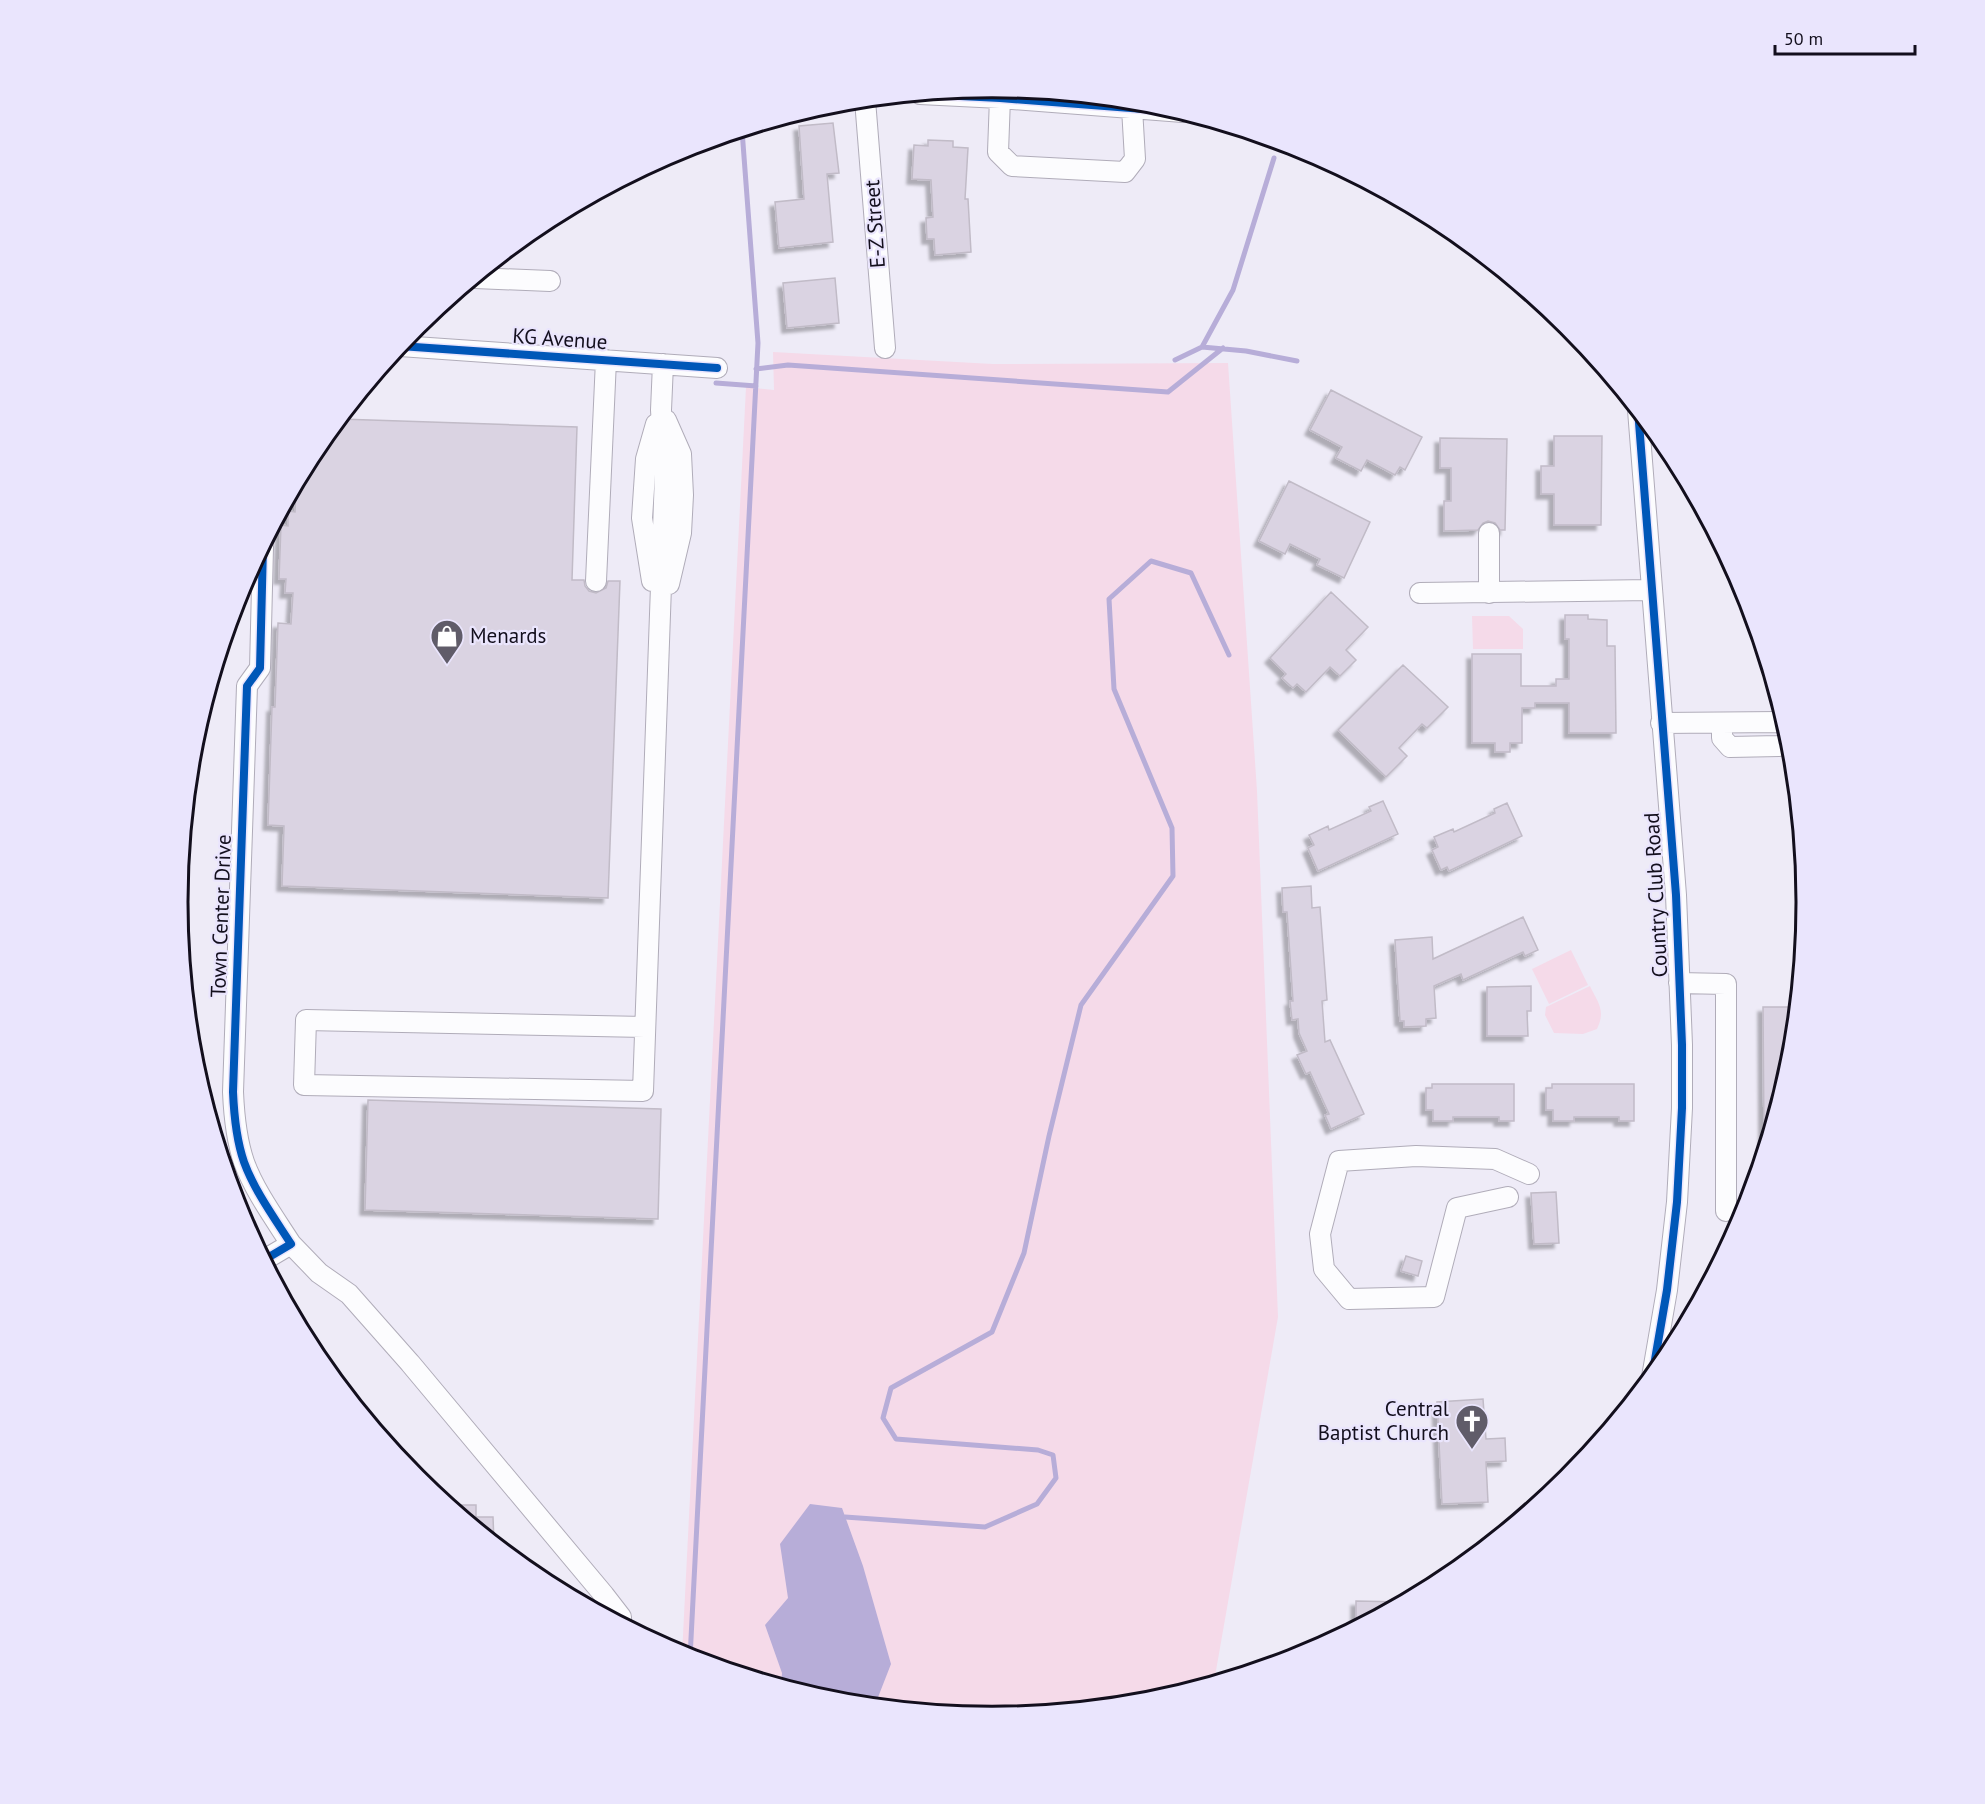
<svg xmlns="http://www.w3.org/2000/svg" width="1985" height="1804" font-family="'PT Sans',sans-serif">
<defs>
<filter id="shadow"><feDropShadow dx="-5" dy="5" stdDeviation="1.5" flood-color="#0004"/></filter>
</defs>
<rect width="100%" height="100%" fill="#eeebf7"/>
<path fill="#f5dae9" d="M773,352l220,12 235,-1 29,428 21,526 -64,365 -63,19 -159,16 -159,-16 -151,-46 64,-1268 28,3z
M1472,616h37l14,13v20h-50z
M1571,950l17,35 -39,19 -17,-35z
M1590,986c8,17 16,24 7,43l-14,5 -29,-1 -9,-18 1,-8z"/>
<path fill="#b7add8" d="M810,1504l32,4 21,58 28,98 -16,41 -42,-4 -52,-15 1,-13 -17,-48 23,-27 -8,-54z"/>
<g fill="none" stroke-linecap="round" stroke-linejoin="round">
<path stroke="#b7add8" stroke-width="5" d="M1274,158l-41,132 -31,57 44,4 51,10
M1175,360l27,-13
M756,369l32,-4 380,27 55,-44
M716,383l40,3
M845,1517l140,10 52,-23 19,-26 -3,-23 -15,-5 -142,-11 -13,-21 8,-30 101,-56 32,-79 25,-117 32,-131 92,-129 -1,-48 -58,-139 -5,-90 42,-38 40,12 38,82
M690,1658l68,-1315 -16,-213"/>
</g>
<path fill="#dad3e2" stroke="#c1bbc7" stroke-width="1.5" filter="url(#shadow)" d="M833,123l6,50 -12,1 6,68 -54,6 -4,-46 29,-3 -5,-73z
M928,140l25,1v6l15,1 -3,51h3l3,53 -36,3 -1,-16h-7l-1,-21 7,-1 -2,-37 -19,-1 2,-34 14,1z
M835,278l4,45 -52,5 -4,-45z
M1331,390l91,47 -17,33 -5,-3 -5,8 -28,-15 -6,11 -25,-13 6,-11 -32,-17z
M340,419l237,8 -5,153h12l1,6 4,5 7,2 10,-5 2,-7h12l-12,317 -326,-12 2,-60 -16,-1 4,-118h3l3,-84 13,1 2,-31h-8l1,-14h-7l2,-54 7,1v-15l7,1 1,-28 19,-35z
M1554,436h48l-1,89h-47v-31h-13v-28h13z
M1440,438l67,1 -2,91h-5l-5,-7 -7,-2 -5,2 -5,7 -34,1v-30h7v-33h-11z
M1289,481l81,41 -26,56 -27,-13 3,-6 -30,-15 -5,10 -26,-13z
M1331,592l37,35 -22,23 10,10 -16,16 -10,-9 -24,25 -9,-8 -4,4 -11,-10 4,-4 -16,-16z
M1565,615h23v4l19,1v26h8l1,87h-47v-30h-34v5h-13v35h-12v9h-15v-9h-23v-89h49v32h35v-7h13v-40h-4z
M1403,665l45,42 -21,21 -5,-4 -23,24 8,8 -21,21 -48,-47z
M1383,801l15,33 -80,37 -10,-23 6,-3 -5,-10 19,-9 1,4 42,-19 -2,-4z
M1507,803l15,33 -73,35 -2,-4 -6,3 -9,-20 6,-3 -4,-10 19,-8 1,3 41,-19 -1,-4z
M1311,886l1,22 8,-1 7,93 -5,1 3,41 5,-2 34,74 -33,15 -6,-14 4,-1 -19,-42 -4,2 -9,-19 10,-4 -8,-18 -1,-14 -6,1 -2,-19h3l-6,-89h-4l-1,-24z
M1523,917l15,33 -13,6 -2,-4 -60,28 -2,-6 -27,12 2,32 -10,1v7l-22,1v-6h-4l-5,-81 37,-3 1,22z
M1531,986v25h-4l1,25h-41v-49z
M1763,1007h34l-5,54 -24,80 -4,-1z
M1432,1084h82v37h-15v-4h-46v4h-20v-11h-7v-22h6z
M1552,1084h82v37h-15v-4h-45v4h-21v-11h-7v-22h6z
M368,1100l293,9 -3,110 -293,-9z
M1556,1192l3,51 -25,1 -3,-51z
M1406,1256l16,5 -4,15 -17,-5z
M1483,1399l3,40 19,-1 1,23 -20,1 2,40 -46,2 -5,-102z
M449,1505h27v12h17l1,25z
M1356,1601l48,1 -38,20h-10z"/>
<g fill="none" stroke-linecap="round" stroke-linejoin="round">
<defs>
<path id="minor" d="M920,94l80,4 183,14
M1000,98l-2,54 14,14 113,6 10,-13 -3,-51
M865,100l20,248
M475,278l75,3
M400,346l317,22
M1638,410l38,485 6,150v63l-5,94 -10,88 -15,87
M666,420l15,34 2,41 -2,38 -12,51
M263,547l-3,121 -13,18 -14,406c1,23 3,47 11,70 10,28 31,57 47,82l-27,16
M596,581l10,-221
M652,581l-10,-63 4,-59 10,-35
M1420,593l231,-3
M1489,593v-60
M1661,723l125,-1
M1722,723v15l8,9 49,-1 10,-4v-9
M1679,983l47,1v227
M645,1027l-339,-7 -2,65 339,6 22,-617 -4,-64 2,-46
M1508,1197l-51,11 -23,89 -85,2 -25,-30 -4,-35 19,-73 77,-5 79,3 34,15
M291,1244l28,29 30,21 61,69 194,232 17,22v6"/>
</defs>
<use href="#minor" stroke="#b0acb9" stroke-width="22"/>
<use href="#minor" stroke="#fcfcfe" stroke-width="20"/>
<defs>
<path id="cycleway" d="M920,94l80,4 183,14
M400,346l317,22
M1638,410l38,485 6,150v63l-5,94 -10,88 -15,87
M263,547l-3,121 -13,18 -14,406c1,23 3,47 11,70 10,28 31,57 47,82l-27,16"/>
</defs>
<use href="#cycleway" stroke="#eae5fd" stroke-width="11"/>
<use href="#cycleway" stroke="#0057b8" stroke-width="8"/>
</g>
<defs>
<symbol id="shop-pin" viewBox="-11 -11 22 30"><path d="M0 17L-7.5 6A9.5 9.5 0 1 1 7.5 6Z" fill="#605c69" stroke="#eae5fd"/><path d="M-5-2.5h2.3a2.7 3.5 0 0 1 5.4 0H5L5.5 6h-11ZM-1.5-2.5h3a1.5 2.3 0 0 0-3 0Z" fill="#fff"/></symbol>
<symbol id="church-pin" viewBox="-11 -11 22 30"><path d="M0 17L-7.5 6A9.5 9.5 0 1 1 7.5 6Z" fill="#605c69" stroke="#eae5fd"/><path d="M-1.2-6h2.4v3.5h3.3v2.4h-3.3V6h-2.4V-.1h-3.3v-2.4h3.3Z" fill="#fff"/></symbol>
</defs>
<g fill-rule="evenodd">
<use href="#shop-pin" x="428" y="617" width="38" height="52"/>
<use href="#church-pin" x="1453" y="1402" width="38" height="52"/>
</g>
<g text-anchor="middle" stroke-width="4.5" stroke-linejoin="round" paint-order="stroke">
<g font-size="21" fill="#130f1d" stroke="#eae5fd">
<text transform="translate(875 224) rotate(-94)" y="7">E-Z Street</text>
<text transform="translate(560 339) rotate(4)" y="7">KG Avenue</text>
<text transform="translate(1656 895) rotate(-93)" y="7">Country Club Road</text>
<text transform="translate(221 916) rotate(-88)" y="7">Town Center Drive</text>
</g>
<g font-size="21" fill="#130f1d" stroke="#eae5fd" text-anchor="start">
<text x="470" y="643">Menards</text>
<text x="1449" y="1416" text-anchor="end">Central<tspan x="1449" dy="24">Baptist Church</tspan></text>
</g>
</g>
<path d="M0 0H1985V1804H0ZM188 902a804 804 0 1 1 1608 0a804 804 0 1 1-1608 0Z" fill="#eae5fd" fill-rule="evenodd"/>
<path fill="none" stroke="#130f1d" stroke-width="3" d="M188 902a804 804 0 1 1 1608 0a804 804 0 1 1-1608 0Z"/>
<path d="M1775 45v9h140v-9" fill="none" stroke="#130f1d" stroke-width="3"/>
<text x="1784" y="45" font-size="18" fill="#130f1d" stroke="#eae5fd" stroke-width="4.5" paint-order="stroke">50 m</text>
</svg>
